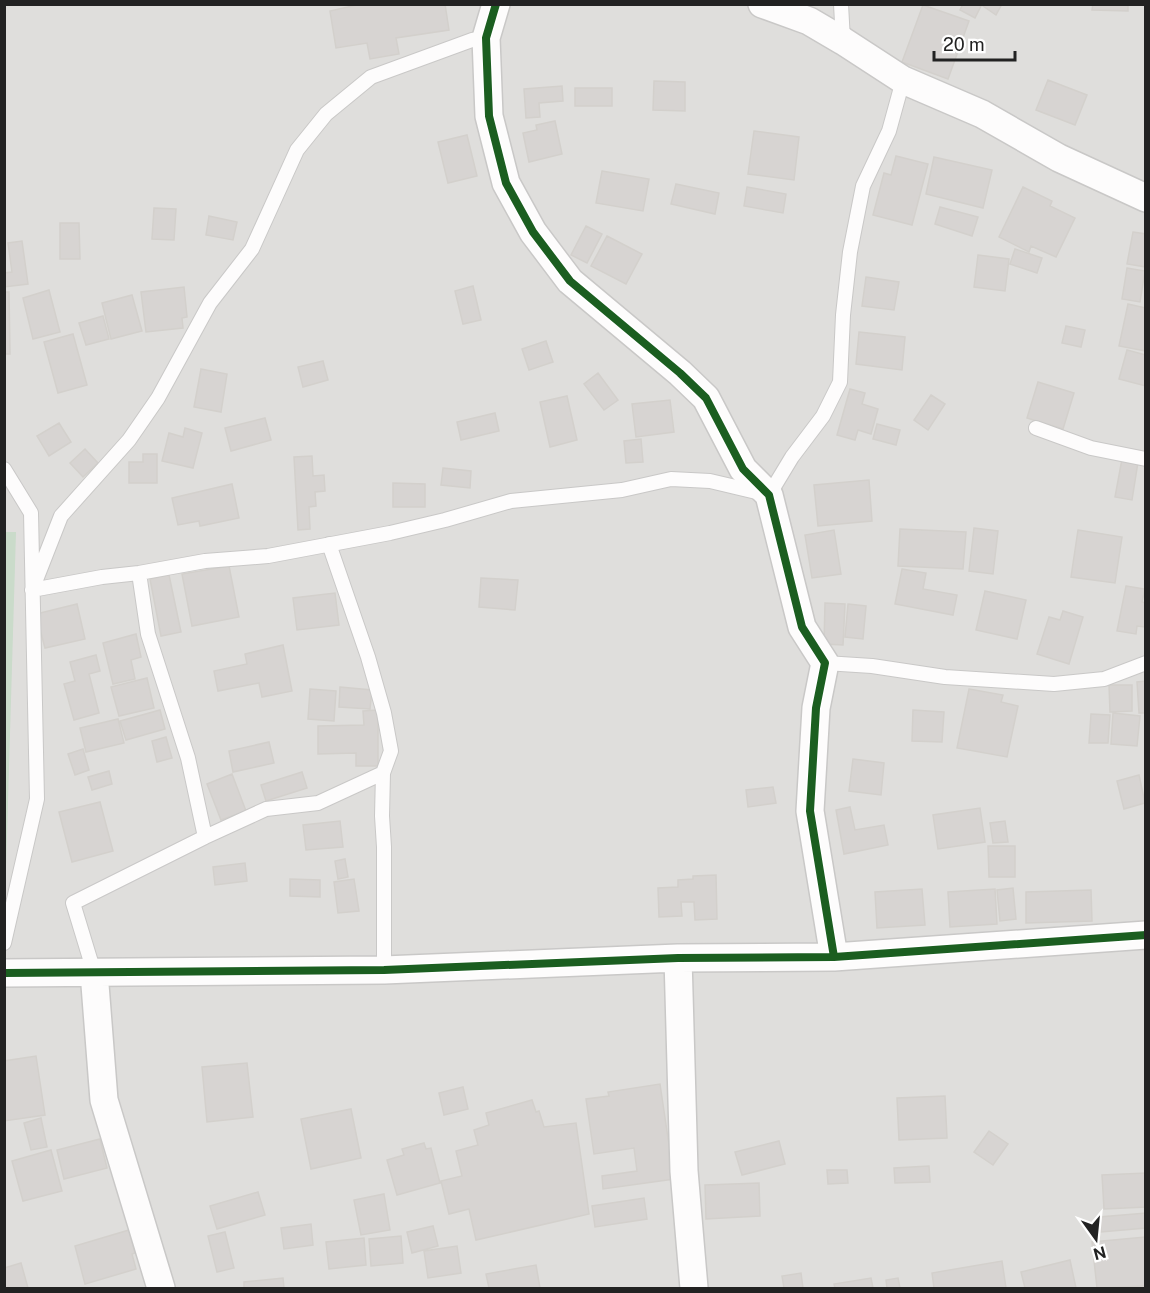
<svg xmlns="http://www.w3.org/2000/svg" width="1150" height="1293" font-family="'Public Sans',sans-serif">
<rect width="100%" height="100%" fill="#f0eeeb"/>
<path fill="#dfdedc" d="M5,5h1140v1283h-1140z"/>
<path fill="#cadbca" d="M4,532h12l-11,371h-1z"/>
<path fill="#d7d4d2" stroke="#d3d0cc" stroke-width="1.5" d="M361,4h84l4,26 -53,8 3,16 -29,5 -3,-16 -31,5 -6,-37z
M963,4h19l-7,14 -15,-8z
M984,4h18l-6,11 -13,-9z
M1093,4h35v7l-36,-1z
M923,5l46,16 -21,58 -46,-17z
M1048,80l39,15 -12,30 -39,-15z
M654,81l31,1v29l-32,-1z
M562,86l1,15 -24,2 1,14 -14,1 -2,-29z
M575,88h37v18h-37z
M555,121l7,33 -33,8 -6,-29 14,-3 -1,-5z
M754,131l45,6 -5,43 -46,-6z
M467,135l10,41 -29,7 -10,-41z
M896,156l32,8 -16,61 -39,-10 11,-42 7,2z
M934,157l58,13 -9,38 -57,-14z
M602,171l47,8 -6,32 -47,-8z
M676,184l43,9 -4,21 -44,-10z
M747,187l39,7 -3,19 -39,-7z
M1023,187l29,14 -2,5 25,12 -19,39 -25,-11 -2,6 -30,-15z
M940,207l38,10 -6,19 -37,-12z
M154,208l22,1 -2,31 -22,-1z
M209,216l28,6 -4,18 -27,-5z
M60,223h19l1,36h-20z
M586,226l16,8 -15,29 -16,-8z
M1133,232l13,2v33l-19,-3z
M607,236l35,18 -16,30 -35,-18z
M22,241l6,43 -24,3v-14l8,-1 -4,-29z
M1015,249l27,9 -5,15 -27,-9z
M978,255l31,4 -4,32 -31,-4z
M1127,268l18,3 -5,31 -18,-3z
M866,277l33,5 -5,28 -32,-4z
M473,286l8,34 -18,4 -8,-33z
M184,287l3,30 -5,1 1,10 -37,4 -5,-40z
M49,290l11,42 -27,7 -10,-41z
M4,292h5l1,62h-6z
M132,295l10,36 -31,8 -9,-36z
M1128,304l18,4v43l-27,-5z
M103,316l6,23 -23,6 -7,-22z
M1066,326l19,4 -4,17 -19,-4z
M859,332l46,5 -3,33 -46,-6z
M73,334l14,51 -29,8 -14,-51z
M546,341l7,21 -24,8 -7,-21z
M1127,350l19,5v31l-27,-7z
M323,361l5,19 -25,7 -5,-20z
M201,369l26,5 -6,38 -27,-5z
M598,373l20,27 -14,10 -20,-26z
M1038,382l36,11 -11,36 -36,-11z
M850,389l15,4 -3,11 16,5 -7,25 -13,-4 -3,10 -18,-5z
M931,395l14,9 -17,26 -14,-10z
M567,396l10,44 -27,7 -10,-45z
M670,400l4,32 -38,5 -4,-33z
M495,413l4,18 -38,9 -4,-18z
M265,418l6,22 -40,11 -6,-23z
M59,423l12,19 -22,14 -12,-20z
M877,424l23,6 -4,15 -23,-6z
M185,428l17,5 -9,35 -31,-7 7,-28 14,4z
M641,439l2,23 -17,1 -2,-22z
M85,449l13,14 -15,14 -13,-14z
M143,454h14v29h-28v-21h14z
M312,456l1,20 11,-1 1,16 -10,1 1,14 -7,1 1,22 -12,1 -4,-73z
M1122,459l16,3 -6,38 -17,-3z
M443,468l28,3 -1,17 -29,-3z
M869,480l3,41 -54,5 -4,-41z
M393,483l32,1v23h-32z
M232,484l7,34 -39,8 -1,-5 -21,4 -6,-27z
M974,528l24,3 -5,43 -24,-3z
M900,529l66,3 -3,37 -65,-3z
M834,530l7,44 -29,4 -7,-43z
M1078,530l44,7 -7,46 -44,-6z
M229,566l10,51 -47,9 -10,-52z
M902,569l24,4 -3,16 34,6 -4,20 -58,-11z
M169,575l12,57 -20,4 -11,-57z
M481,578l37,2 -3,30 -36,-3z
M1126,586l19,3 -3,13 4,1v19l-1,5 -8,-1 -1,8 -19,-3z
M985,591l41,9 -9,39 -41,-9z
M335,593l4,32 -42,5 -4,-32z
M825,603l20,1 -2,41 -19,-1z
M77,604l8,35 -40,9 -9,-34z
M848,604l18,2 -3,33 -18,-2z
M1063,611l20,6 -14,47 -32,-10 12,-37 11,3z
M136,634l5,23 -10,3 4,19 -22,5 -10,-41z
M283,645l9,46 -30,6 -3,-14 -41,8 -4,-20 33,-7 -2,-10z
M96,655l4,16 -11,3 10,39 -25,7 -10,-36 11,-3 -5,-19z
M147,678l7,30 -35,8 -8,-29z
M1146,681v32h-7l-2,-31z
M1109,685h23v26l-22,1z
M340,687l32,3 -2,19 -31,-2z
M310,689l26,2 -2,30 -26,-2z
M969,689l34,6 -2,7 17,4 -11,51 -50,-9z
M160,710l5,19 -39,11 -6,-19z
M378,710v56h-22v-13l-38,1v-28l46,-1 -1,-14z
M913,710l31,2 -2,30 -30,-1z
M1113,713l27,3 -3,30 -26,-2z
M1091,714l19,1 -2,28h-19z
M118,719l6,24 -38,9 -6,-24z
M166,737l6,21 -15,4 -5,-21z
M269,742l5,21 -41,9 -4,-21z
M83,749l6,21 -14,5 -7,-21z
M853,759l31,4 -3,32 -32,-4z
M109,771l3,13 -20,6 -4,-13z
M302,772l5,16 -41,13 -5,-16z
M232,774l14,37 -25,9 -14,-36z
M1139,775l6,28 -21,6 -7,-28z
M773,787l3,16 -28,4 -2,-17z
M100,802l13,49 -41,11 -13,-50z
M850,807l5,23 29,-5 4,20 -44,9 -8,-44z
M980,808l5,34 -47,7 -5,-34z
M340,821l3,26 -37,3 -3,-25z
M1005,821l3,21 -15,1 -3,-20z
M988,846h27v31h-26z
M345,859l3,18 -10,2 -3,-18z
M245,863l2,18 -32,4 -2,-18z
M716,875l1,44 -22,1 -1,-18h-13l1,14 -23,1 -1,-29 20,-1v-7l15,-1v-3z
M290,879l30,1v17l-30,-1z
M354,879l5,32 -21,2 -4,-31z
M1013,888l3,31 -16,2 -3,-31z
M922,889l3,36 -48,3 -2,-36z
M995,889l2,35 -47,3 -2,-35z
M1091,890l1,31 -66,2v-31z
M36,1056l9,59 -41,6v-60z
M247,1063l6,54 -46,5 -5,-55z
M660,1084l14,95 -71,10 -1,-13 35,-5 -3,-23 -40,6 -8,-55 23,-3 -1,-4z
M463,1087l5,22 -24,6 -5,-22z
M945,1096l2,42 -48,2 -2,-42z
M532,1100l4,12 3,-1 5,16 32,-4 13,91 -113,26 -7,-31 -20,5 -8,-33 21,-5 -6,-25 22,-6 -4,-15 15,-5 -3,-12z
M351,1109l10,49 -50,11 -10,-50z
M41,1118l6,29 -16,3 -7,-27z
M989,1131l19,13 -15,21 -19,-13z
M100,1139l7,29 -43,11 -7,-29z
M779,1141l6,23 -43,11 -7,-23z
M424,1143l2,6 5,-1 9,35 -43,12 -10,-35 17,-5 -2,-6z
M51,1150l11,41 -39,10 -11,-40z
M929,1166l1,16 -35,1 -1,-15z
M827,1170h20l1,13 -20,1z
M1146,1173v34l-42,2 -2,-34z
M759,1183l1,33 -54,3 -1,-34z
M258,1192l7,23 -48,14 -7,-23z
M384,1194l6,36 -29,5 -7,-35z
M644,1198l3,21 -52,8 -3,-21z
M1146,1213v15l-45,4 -2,-15z
M311,1224l2,21 -29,4 -3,-21z
M433,1226l5,20 -26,7 -5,-21z
M129,1230l6,23 -3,1 4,15 -51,15 -10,-38z
M225,1232l9,36 -17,4 -9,-36z
M401,1236l2,27 -32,3 -2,-27z
M1145,1237l1,49 -49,2 -5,-46z
M364,1238l2,27 -37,4 -3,-27z
M457,1246l4,27 -33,5 -4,-27z
M1070,1260l6,28h-51l-4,-16z
M1002,1261l4,27h-72l-2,-15z
M21,1263l7,25h-24v-20z
M536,1265l4,23h-51l-3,-14z
M801,1273l2,15h-19l-2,-12z
M283,1278l1,10h-40v-6z
M871,1278l2,10h-38l-1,-4z
M898,1278l2,10h-13l-1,-8z"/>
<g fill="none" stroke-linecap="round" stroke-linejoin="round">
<defs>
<path id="lane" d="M841,4l2,37
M1036,428l55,20 55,11
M4,469l27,44 6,286 -33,144
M329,544l39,113 16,56 7,38 -8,22 -1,43 2,31v123
M139,573l9,61 40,124 17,79
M32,590l70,-13 37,-4 66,-12 63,-5 122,-23 55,-13 66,-19 111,-11 49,-11 39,2 59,14 23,-38 31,-41 17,-34 3,-67 7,-63 13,-66 26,-55 14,-51
M32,590l29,-74 68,-76 29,-42 52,-95 42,-54 45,-99 29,-36 45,-37 101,-37 14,-2
M825,663l47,3 73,11 109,7 50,-5 42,-16
M94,972l-21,-69 132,-66 61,-28 52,-6 65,-30"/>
<path id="street" d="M496,4l-10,34 3,78 17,67 27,49 37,49 110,92 26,25 37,71 26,26 33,132 23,36 -9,45 -6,103 24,146
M762,4l47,17 34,20 60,39 79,34 77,44 87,40
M678,958l6,213 10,117
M94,972l10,128 57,188
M4,973l380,-3 294,-12 156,-1 312,-22"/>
</defs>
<use href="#lane" stroke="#c9c8c7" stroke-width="16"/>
<use href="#street" stroke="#c9c8c7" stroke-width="30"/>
<use href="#lane" stroke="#fdfcfc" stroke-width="14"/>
<use href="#street" stroke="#fdfcfc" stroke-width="27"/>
<defs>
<path id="cycleway" d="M496,4l-10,34 3,78 17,67 27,49 37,49 110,92 26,25 37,71 26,26 33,132 23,36 -9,45 -6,103 24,146
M4,973l380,-3 294,-12 156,-1 312,-22"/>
</defs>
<use href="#cycleway" stroke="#fff" stroke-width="11"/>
<use href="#cycleway" stroke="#1b5e20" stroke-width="8"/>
</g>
<rect width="1150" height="1293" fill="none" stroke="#222222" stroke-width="12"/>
<g transform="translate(1096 1239) rotate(165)" stroke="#ffffff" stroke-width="4.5" paint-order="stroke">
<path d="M0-4.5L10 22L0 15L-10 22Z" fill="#222222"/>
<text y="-9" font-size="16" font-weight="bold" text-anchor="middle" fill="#222222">N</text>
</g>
<path d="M934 51v9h81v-9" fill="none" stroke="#222222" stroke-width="3"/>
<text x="943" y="51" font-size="18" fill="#222222" stroke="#ffffff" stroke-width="4.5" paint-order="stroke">20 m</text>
</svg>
